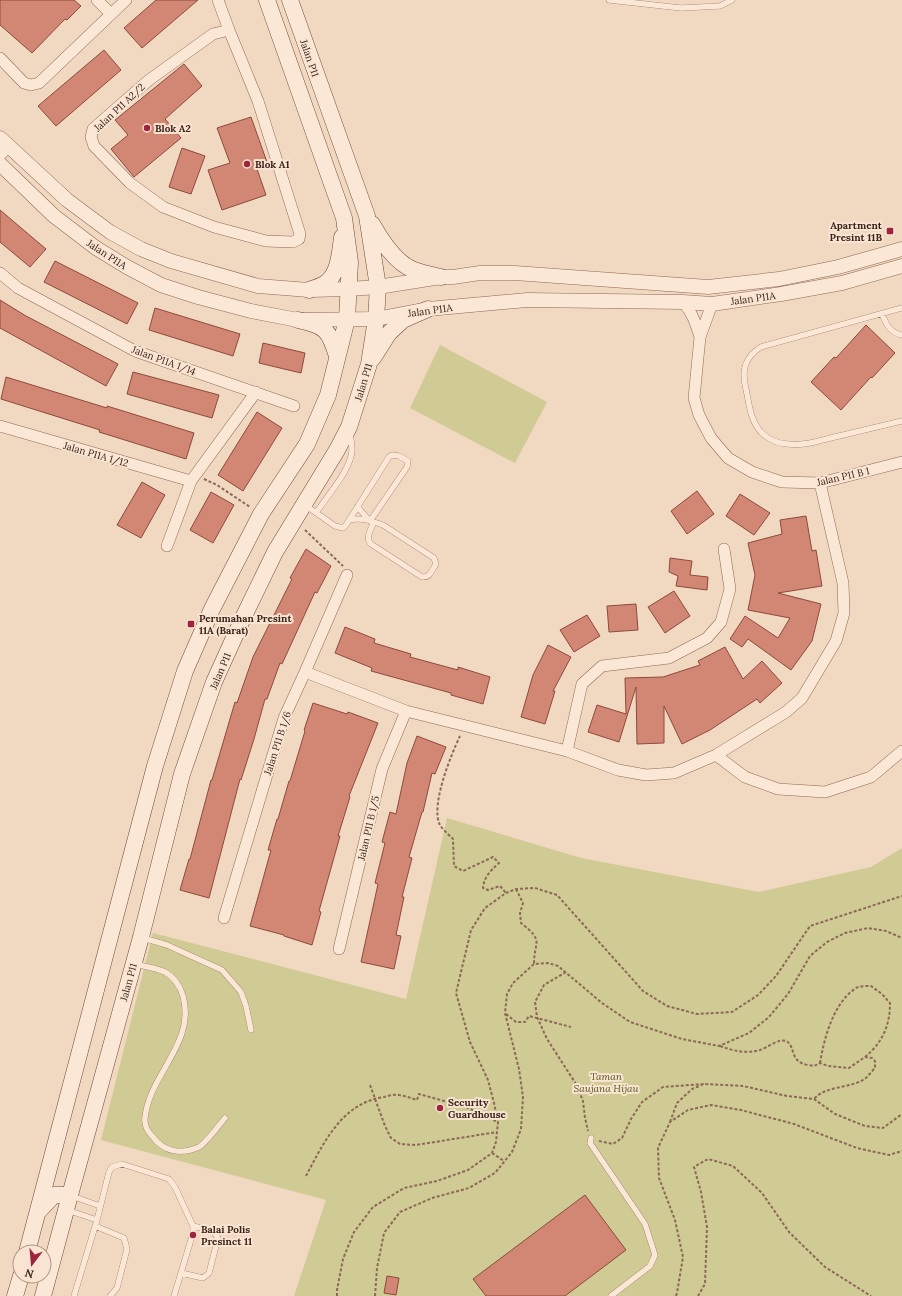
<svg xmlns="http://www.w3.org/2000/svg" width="902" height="1296" font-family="Lora,serif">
<rect width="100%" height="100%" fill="#f1d8c1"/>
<path fill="#d0ca94" d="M440,345l107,57 -32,61 -105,-55z
M447,818l134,40 178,34 112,-25 31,-19v448h-608l32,-96 -225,-60 52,-207 253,66z"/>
<path fill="#d28774" stroke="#8d4a3b" d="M0,0h74l7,6 -14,14 -2,-1 -33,34 -32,-28z
M156,0h42l-56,48 -18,-20z
M104,50l17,20 -65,56 -18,-20z
M184,64l18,22 -37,33 16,19 -47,39 -23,-28 17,-14 -13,-15z
M251,117l17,48 -11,4 9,26 -44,15 -14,-40 22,-7 -13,-35z
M182,148l23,8 -14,38 -22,-7z
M0,210l46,39 -16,18 -30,-25z
M55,261l83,42 -11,21 -83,-42z
M0,300l26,16 92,48 -12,22 -106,-58z
M155,308l85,26 -7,22 -84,-26z
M866,325l29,28 -23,25 -1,-1 -30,33 -30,-28 23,-25 2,1z
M263,343l42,10 -4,20 -42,-10z
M133,372l86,23 -7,23 -85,-24z
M6,377l101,31v-2l87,27 -8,26 -87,-27 1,-2 -99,-31z
M257,412l25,16 -39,63 -25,-16z
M142,482l23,13 -24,43 -24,-13z
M697,491l17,23 -27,20 -16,-23z
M211,492l23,13 -21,38 -23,-13z
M740,494l30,19 -16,22 -28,-19z
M806,516l6,35 4,-1 6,36 -44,7 43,11 -9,37 -21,29 -43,-31 -6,8 -12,-8 15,-23 33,22 12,-20 -42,-8 7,-35 -7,-32 34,-9 -2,-14z
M306,549l25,17 -14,27 -2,-1 -33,72 -2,-1 -13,36h-2l-11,40 -13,41 -1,-1 -31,119 -29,-8 9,-31h1l21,-79h1l23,-78 2,1 16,-46 39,-78 -2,-1z
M670,558l22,3 -2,14 18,2 -1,13 -31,-4 2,-10 -9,-4z
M674,591l16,25 -25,17 -17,-26z
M636,604l2,26 -29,2 -2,-26z
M587,615l13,21 -26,16 -14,-22z
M345,627l30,12 -1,4 37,11 -1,3 48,13v-3l32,10 -7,27 -32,-9v-2l-80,-22 1,-3 -37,-15z
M548,645l23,12 -18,34h2l-10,33 -24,-7 12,-42z
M725,647l18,32 19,-18 20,22 -22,20 -3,-4 -47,31 -28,14 -18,-38v37l-27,1 -1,-57 -17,55 -31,-10 9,-27 29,9 -1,-36 38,-1 37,-12 -2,-4z
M313,703l34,11 1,-2 30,11 -29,73 1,1 -12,39h2l-21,75 2,1 -9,33 -28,-9v-1l-34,-9 21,-76h-3l9,-31h1l11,-38h1l15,-50 -1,-1z
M417,736l29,11 -11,27 -3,-1 -9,39h-1l-13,45 3,1 -10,39h2l-8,38 5,1 -7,33 -33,-7 17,-78 -3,-1 10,-40 -3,-1 8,-30 6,2 11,-51z
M585,1195l41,55 -61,46h-79l-13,-17z
M387,1276l12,2 -3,17 -12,-2z"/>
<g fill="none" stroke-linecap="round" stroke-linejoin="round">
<defs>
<path id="service" d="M609,0l72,8 39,-2 12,-6
M902,308l-141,39c-16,10 -20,23 -15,42 3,14 4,31 15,43 7,7 17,12 27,12 18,2 34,-4 51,-8 21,-5 42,-10 63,-15
M882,314c4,10 8,19 20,21
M305,505l30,21 8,2 3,-3 43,-68 3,-2 7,1 9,5 -1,6 -37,54
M358,506l2,4 10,11
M316,513c11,-17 35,-43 36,-63 0,-6 -1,-11 -2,-16
M349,520c12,-3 23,1 34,5l51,33 2,6c-4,6 -6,14 -14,13l-51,-33c-6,-6 0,-15 3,-22
M143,938l24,7 55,25 19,22 5,14 5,24
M136,964c9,3 21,4 29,8 9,5 15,14 18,24 13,48 -34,78 -38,122 -1,7 3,14 8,19 11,15 28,18 46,10 6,-3 21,-23 26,-29
M591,1138l-1,5 55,81 10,31 -5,11 -39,30
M72,1196l28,10
M67,1210l30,10
M95,1226l29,12 3,11 -10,39 -7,8
M181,1273l22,5 6,-5 9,-35 -5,-7 -20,-5
M74,1296l23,-76 12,-48 3,-5 10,-3 47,15 6,8 18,39v7l-19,63"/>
<path id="minor" d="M97,0l14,14
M218,0l11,30 29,71 42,133 -1,5 -6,3 -27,-1 -52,-14 -51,-20 -33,-24 -36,-37 -3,-9 2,-8 56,-49 64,-46 16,-4
M0,58l24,25 7,2 8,-2 87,-83
M0,155l9,-9
M0,273l18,15 117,63 159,55
M683,302c9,10 13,22 17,35
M712,304l-12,33 -6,61 5,17 12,23 17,20 24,14 30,10 38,1 82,-21
M0,426l191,55
M167,546l24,-65 65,-89
M305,672l101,39 161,40 51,19 28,5 28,-2 42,-18 70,-43 16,-14 34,-57 8,-28 -1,-30 -23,-100
M567,751l15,-67 20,-18 67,-8 38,-20 14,-16 9,-33 -6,-40
M716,755l29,22 33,12 47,3 46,-15 31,-26
M224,918l60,-200 21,-46 42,-97
M339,949l43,-180 24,-58"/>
<path id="tertiary" d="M0,138l67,62 43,32 31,17 30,12 87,25 51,4 40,-1 29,-2 63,-10h12l27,-4h35l193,14 71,-8 59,-12 64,-18
M0,164l54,52 42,32 31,19 34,18 37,12 53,14 47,9 78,-1 52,-10 99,-9 156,2 29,2 69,-10 61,-11 60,-17"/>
<path id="secondary" d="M372,224c9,16 23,39 42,46 8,3 18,5 27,7
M309,290c5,-2 10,-3 15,-6 15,-8 16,-32 18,-47
M298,320c28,6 31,10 39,36
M373,358l16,-25 14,-13 25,-11
M38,1212l16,-17h16
M27,1252l128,-486 30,-95 27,-62 49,-95 46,-70 21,-49 19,-76 3,-57 -6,-44 -77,-218
M15,1296l6,-20
M43,1296l27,-101 71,-258 41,-163 32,-92 29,-64 32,-66 62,-102 12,-23 20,-63 7,-45 2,-32 -11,-71 -77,-216"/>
</defs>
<use href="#service" stroke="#8c6857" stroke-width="6"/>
<use href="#minor" stroke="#8c6857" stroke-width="12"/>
<use href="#tertiary" stroke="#8c6857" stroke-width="15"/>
<use href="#secondary" stroke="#6e493a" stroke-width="17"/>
<path stroke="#8c6857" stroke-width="2" stroke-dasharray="3 2" stroke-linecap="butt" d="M204,479l13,6 33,22
M305,530l38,36
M460,736c-9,19 -30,70 -20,89 3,5 9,10 13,14l1,27 9,5 30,-14 6,6c-9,8 -15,14 -16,25l5,2 12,-4 6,7
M516,889l7,14 -3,10 1,10c24,19 13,17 13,41
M566,972l-22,13 -9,17 2,15 10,22 29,45 7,17 2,17 3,13
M506,1014l10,8h9l4,-6 42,11
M720,1046c14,5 26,8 40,4 7,-2 19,-12 26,-9 10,5 3,21 22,24 5,1 8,1 12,-2l8,3 21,2 16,-11 7,1 3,3v7c-3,3 -6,7 -9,10 -15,11 -40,7 -52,21
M820,1063c4,-24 13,-60 36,-75 3,-2 10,-2 15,-2l11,8 8,9c0,23 -8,40 -25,54
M370,1085l15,41 6,12 9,6 16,1 81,-13
M670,1122l7,-19 15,-14 12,-5 39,2 44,10 27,3 21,15 30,12 18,2 19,-14
M599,1141l14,3 9,-6 9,-19 11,-17 21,-15 41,-3
M492,1153l12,8
M306,1176c18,-34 36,-73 78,-79 4,-1 10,-3 15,-2 6,1 12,3 18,5l2,-6 47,13 32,15
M337,1296v-6l6,-31 11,-27 19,-25 31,-19 33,-7 31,-11 24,-17 4,-11 2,-20 -4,-19 -6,-23 -18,-38 -14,-49 15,-63 14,-22 21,-15 10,-4 19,-1 22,7 86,96 24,15 30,8 35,-2 26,-17 18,-19 34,-50 92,-30
M375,1296l2,-28 7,-35 16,-21 32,-14 37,-10 26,-15 17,-21 9,-23 2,-32 -4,-28 -14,-56 2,-19 6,-11 21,-19 14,-1 10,3 44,37 28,19 52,17 37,7 30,-13 20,-16 19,-23 22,-38 17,-14 18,-9 23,-5 18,3 16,7
M676,1296l1,-3 6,-36 -8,-37 -16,-42 -1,-30 12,-26 18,-12 23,-5 30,5 53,14 63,24 32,7 13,-4
M698,1296l7,-12 2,-57 -6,-35 -7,-25 14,-8 25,7 29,27 27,39 36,35 46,29"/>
<use href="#service" stroke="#fbe7d5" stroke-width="5.5"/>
<use href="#minor" stroke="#fbe7d5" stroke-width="11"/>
<use href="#tertiary" stroke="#fbe7d5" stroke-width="14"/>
<use href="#secondary" stroke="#fbe7d5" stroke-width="16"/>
</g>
<g fill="#9f223e" stroke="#f8e4d1" stroke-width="1.5">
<circle cx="147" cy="128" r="4"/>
<circle cx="247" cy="164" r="4"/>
<rect x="886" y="227" width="8" height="8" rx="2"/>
<rect x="187" y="620" width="8" height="8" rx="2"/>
<circle cx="440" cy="1108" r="4"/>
<circle cx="193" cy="1235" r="4"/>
</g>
<g text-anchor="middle" stroke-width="4" stroke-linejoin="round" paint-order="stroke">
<g font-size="10" fill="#3a241c" stroke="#f8e4d1">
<text transform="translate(310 58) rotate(71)" y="4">Jalan P11</text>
<text transform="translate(119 107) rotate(-43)" y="4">Jalan P11 A2/2</text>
<text transform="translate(107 254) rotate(33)" y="4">Jalan P11A</text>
<text transform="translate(753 298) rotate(-8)" y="4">Jalan P11A</text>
<text transform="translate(430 310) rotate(-8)" y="4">Jalan P11A</text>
<text transform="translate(164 360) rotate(20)" y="4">Jalan P11A 1/14</text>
<text transform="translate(363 382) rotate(-73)" y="4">Jalan P11</text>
<text transform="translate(96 454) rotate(16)" y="4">Jalan P11A 1/12</text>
<text transform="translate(843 476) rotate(-13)" y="4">Jalan P11 B 1</text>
<text transform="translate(220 671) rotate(-67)" y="4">Jalan P11</text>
<text transform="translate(277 743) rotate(-72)" y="4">Jalan P11 B 1/6</text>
<text transform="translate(368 828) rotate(-77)" y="4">Jalan P11 B 1/5</text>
<text transform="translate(128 982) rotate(-75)" y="4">Jalan P11</text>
</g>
<g font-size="10" font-weight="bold" fill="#3a241c" stroke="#f8e4d1" text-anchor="start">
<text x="155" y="132">Blok A2</text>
<text x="255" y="168">Blok A1</text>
<text x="882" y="229" text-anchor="end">Apartment<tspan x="882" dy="12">Presint 11B</tspan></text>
<text x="199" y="622">Perumahan Presint<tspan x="199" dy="12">11A (Barat)</tspan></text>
<text x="448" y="1106">Security<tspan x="448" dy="12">Guardhouse</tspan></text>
<text x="201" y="1233">Balai Polis<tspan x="201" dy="12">Presinct 11</tspan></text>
</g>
<g font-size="10" font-style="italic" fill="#565821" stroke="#f8e4d1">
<text x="606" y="1080">Taman<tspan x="606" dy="12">Saujana Hijau</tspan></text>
</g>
</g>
<g transform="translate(32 1264) rotate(196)"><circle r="19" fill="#f8e4d1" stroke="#ac9789"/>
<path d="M0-3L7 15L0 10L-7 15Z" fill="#9f223e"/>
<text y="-6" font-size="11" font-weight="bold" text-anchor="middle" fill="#3a241c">N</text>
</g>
</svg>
